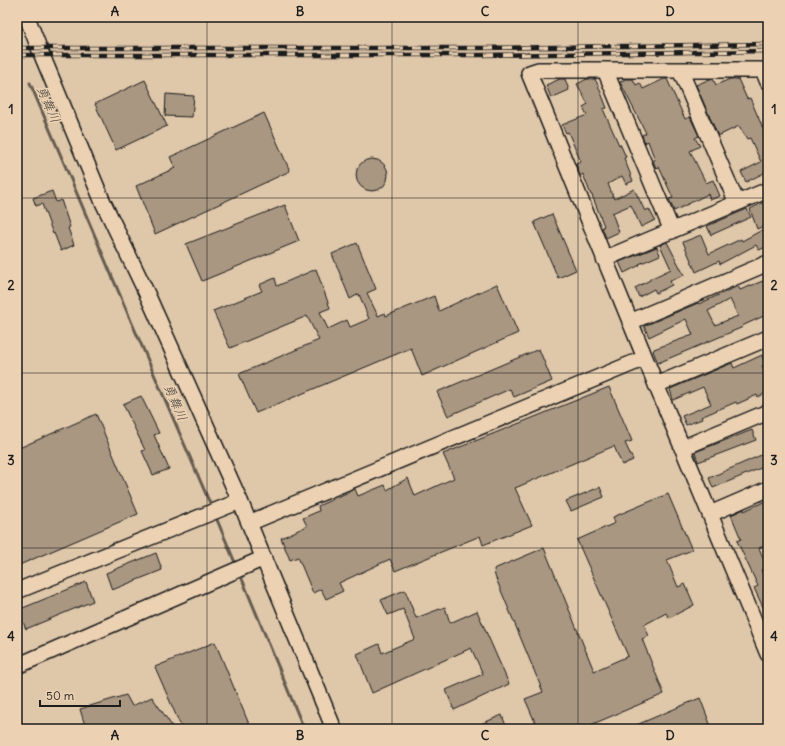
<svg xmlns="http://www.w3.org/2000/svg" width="785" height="746" font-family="Delius,'Klee One',sans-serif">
<rect width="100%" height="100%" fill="#dfc7aa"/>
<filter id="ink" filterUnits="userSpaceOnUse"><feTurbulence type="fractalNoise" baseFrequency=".025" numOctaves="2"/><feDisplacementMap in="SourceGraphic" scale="8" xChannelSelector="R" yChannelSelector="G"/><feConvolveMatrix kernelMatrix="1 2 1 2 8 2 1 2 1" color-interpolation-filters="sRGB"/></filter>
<g filter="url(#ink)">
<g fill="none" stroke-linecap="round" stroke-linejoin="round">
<path stroke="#655b50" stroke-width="3" d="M30,83l98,231 84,194
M215,515l21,50
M240,574l64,155"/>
</g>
<path fill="#a99782" stroke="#1c1c1c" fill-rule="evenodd" d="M560,79h5l4,11 -18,8 -5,-13z
M587,79h8l3,6 9,23 -4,1 16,36 1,-1 6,13 -2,1 9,23 -7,3 -4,-8 -14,8 6,15 20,-10 11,22 4,-2 6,11 -14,7 -10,-22 -19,8 7,19 -13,6 -4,-11 2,-1 -12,-31h-1l-8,-21 -3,2 -4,-12 5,-2 -13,-30 -2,1 -4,-8 25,-10 -4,-8 5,-3 -11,-20z
M625,79h8l3,6 4,-2 3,6 21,-10h3l18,40 5,-2 9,19 -4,2 5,8 -10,5 16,32 7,-3 7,16 -10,4 -2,-6 -34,17 -5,-12 4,-1 -14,-31 -3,1 -3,-7 2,-1 -7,-19 -3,2 -3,-8 4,-2 -26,-51z
M710,79h3l3,6 14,-6h8l9,20 3,-1 18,42v37l-2,-5 -20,10 -5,-10 20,-10 -11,-24 -3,1 -8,-13 -21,10 -22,-51z
M145,80l22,46 -51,24 -21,-46z
M166,94l28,2 -2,21 -27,-1z
M264,113l26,58 -135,63 -19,-48 39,-18 -5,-11z
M356 175a16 16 0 1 1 32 0a16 16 0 1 1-32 0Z
M52,191l4,11 5,-2 9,27 -2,1 6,17 -13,6 -7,-18 -1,1 -11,-30 -6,2 -3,-8z
M768,200v24l-11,5 -7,-20z
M285,205l14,36 -97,40 -16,-37z
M747,209l4,8 -40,18 -4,-9z
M552,214l24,56 -18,8 -24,-56z
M764,229l4,9v8l-9,4 -3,-5 -36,19 -1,-3 -23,11 -13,-30 18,-7 8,19 32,-15 1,2z
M667,242l17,33 -14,6 2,4 -16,8 -2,-4 -15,8 -4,-9 15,-8v-1l21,-10 -11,-24z
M357,243l19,46 -9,4 11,23 7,-3 1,3 48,-20 5,15 58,-27 21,49 -96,43 -11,-28 -155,65 -17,-39 80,-34 -12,-24 -77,32 -17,-37 49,-20 -3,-6 16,-7 2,8 39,-17 14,39 -10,4 8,17 19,-9 3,7 19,-8 -10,-25 -9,5 -18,-45z
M657,247l3,8 -21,9 1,1 -16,8 -5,-11z
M768,279v35l-26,12 1,1 -85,36 -5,-12 1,-1v-1l39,-14 -7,-16 -37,18 -5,-11 54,-23 1,1 39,-18 2,4zM730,299l8,17 -23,9 -7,-14z
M539,349l13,32 -38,16 -4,-8 -62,27 -11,-24z
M762,355l3,10 -3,1 6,14v12l-10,5 -1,-2 -20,9 -1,-2 -35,15 1,2 -16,6 -4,-9 29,-12 -8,-17 -30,13 -3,-11 62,-26 2,5z
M609,387l23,54 -7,2 8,17 -11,5 -8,-19 -99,42 17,37 -49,20 -3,-9 -85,35 -5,-12 -51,24 4,8 -17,8 -5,-10 -8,4 -15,-36 -8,3 -9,-22 26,-12 -4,-8 16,-7 -1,-5 37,-17 3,7 27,-11 2,5 21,-12 7,18 39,-18 -11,-24z
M141,396l18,37 -5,2 15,34 -16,6 -11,-24 3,-1 -22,-46z
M96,414l42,100 -121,52v-117z
M752,430l4,10 -58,22 -3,-10z
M768,452v13l-55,23 -4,-10z
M600,487l4,10 -33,14 -5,-10z
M668,494l24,56 -25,10 11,27 7,-3 9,21 -25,13 -3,-5 -22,12 5,11 -7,3 22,55 -83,35h-43l-13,-30 18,-7 -48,-116 -1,-7 50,-21 50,123 34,-15 -51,-116 38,-17 -2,-6z
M768,500v44l-9,4 8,19 -6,3 7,15v33l-14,-30 4,-2 -21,-45 4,-2 -10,-24 13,-6v2z
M156,553l6,17 -50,20 -6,-17z
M86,582l7,19 -67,28 -8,-19z
M405,590l11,28 29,-11 5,16 27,-12 32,73 -55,26 -8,-20 37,-16 -12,-26 -99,45 -15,-39 22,-10 3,9 33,-14 -12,-30 -15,6 -7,-15z
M215,642l36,87h-69l-27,-62z
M126,695l6,11 20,-9 22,32h-88l-6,-20z
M700,698l12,31h-85z
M502,715l5,14h-38z"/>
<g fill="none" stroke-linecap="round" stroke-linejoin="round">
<defs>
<path id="minor" d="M27,17l12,31 63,152 45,94 93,207 94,228
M605,70l67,161
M680,70l57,133
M768,82l-5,-12h-225l-9,3 116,285 123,296
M604,259l164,-69
M630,322l138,-59
M656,385l112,-47
M682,448l86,-36
M710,514l58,-25
M249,523l396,-165
M17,591l223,-90
M17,666l247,-108"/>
</defs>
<use href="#minor" stroke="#1c1c1c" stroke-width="18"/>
<use href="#minor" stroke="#ecd2b3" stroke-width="15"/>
<defs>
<path id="rail" d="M17,48h465l286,-4
M17,55h465l286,-4"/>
</defs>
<use href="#rail" stroke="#1c1c1c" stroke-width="4.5"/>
<use href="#rail" stroke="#ecd2b3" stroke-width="3" stroke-dasharray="9" stroke-linecap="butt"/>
</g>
</g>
<path fill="none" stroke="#1c1c1c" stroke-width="1" stroke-opacity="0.55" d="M207,17v712M392,17v712M578,17v712M17,198h751M17,373h751M17,548h751"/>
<g text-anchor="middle" stroke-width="3" stroke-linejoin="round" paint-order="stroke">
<g font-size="13" font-style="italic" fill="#46413a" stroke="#ecd2b3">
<text transform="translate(49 104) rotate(67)" y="5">勇舞川</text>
<text transform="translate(176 402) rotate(67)" y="5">勇舞川</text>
</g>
</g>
<rect width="785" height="746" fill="none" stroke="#ecd2b3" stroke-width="44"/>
<path d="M40 700v6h80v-6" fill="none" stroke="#1c1c1c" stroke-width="2"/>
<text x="46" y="700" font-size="12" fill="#1c1c1c" stroke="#ecd2b3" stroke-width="3" paint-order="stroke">50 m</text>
<rect x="22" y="22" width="741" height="702" fill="none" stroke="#1c1c1c" stroke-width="1.5"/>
<g font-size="13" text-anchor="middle" font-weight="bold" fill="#1c1c1c">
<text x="115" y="16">A</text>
<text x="300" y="16">B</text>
<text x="485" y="16">C</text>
<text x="670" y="16">D</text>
<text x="11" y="114">1</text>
<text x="774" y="114">1</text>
<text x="11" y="290">2</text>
<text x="774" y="290">2</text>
<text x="11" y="465">3</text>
<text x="774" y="465">3</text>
<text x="11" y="641">4</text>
<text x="774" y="641">4</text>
<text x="115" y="740">A</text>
<text x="300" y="740">B</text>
<text x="485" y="740">C</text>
<text x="670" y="740">D</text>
</g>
</svg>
